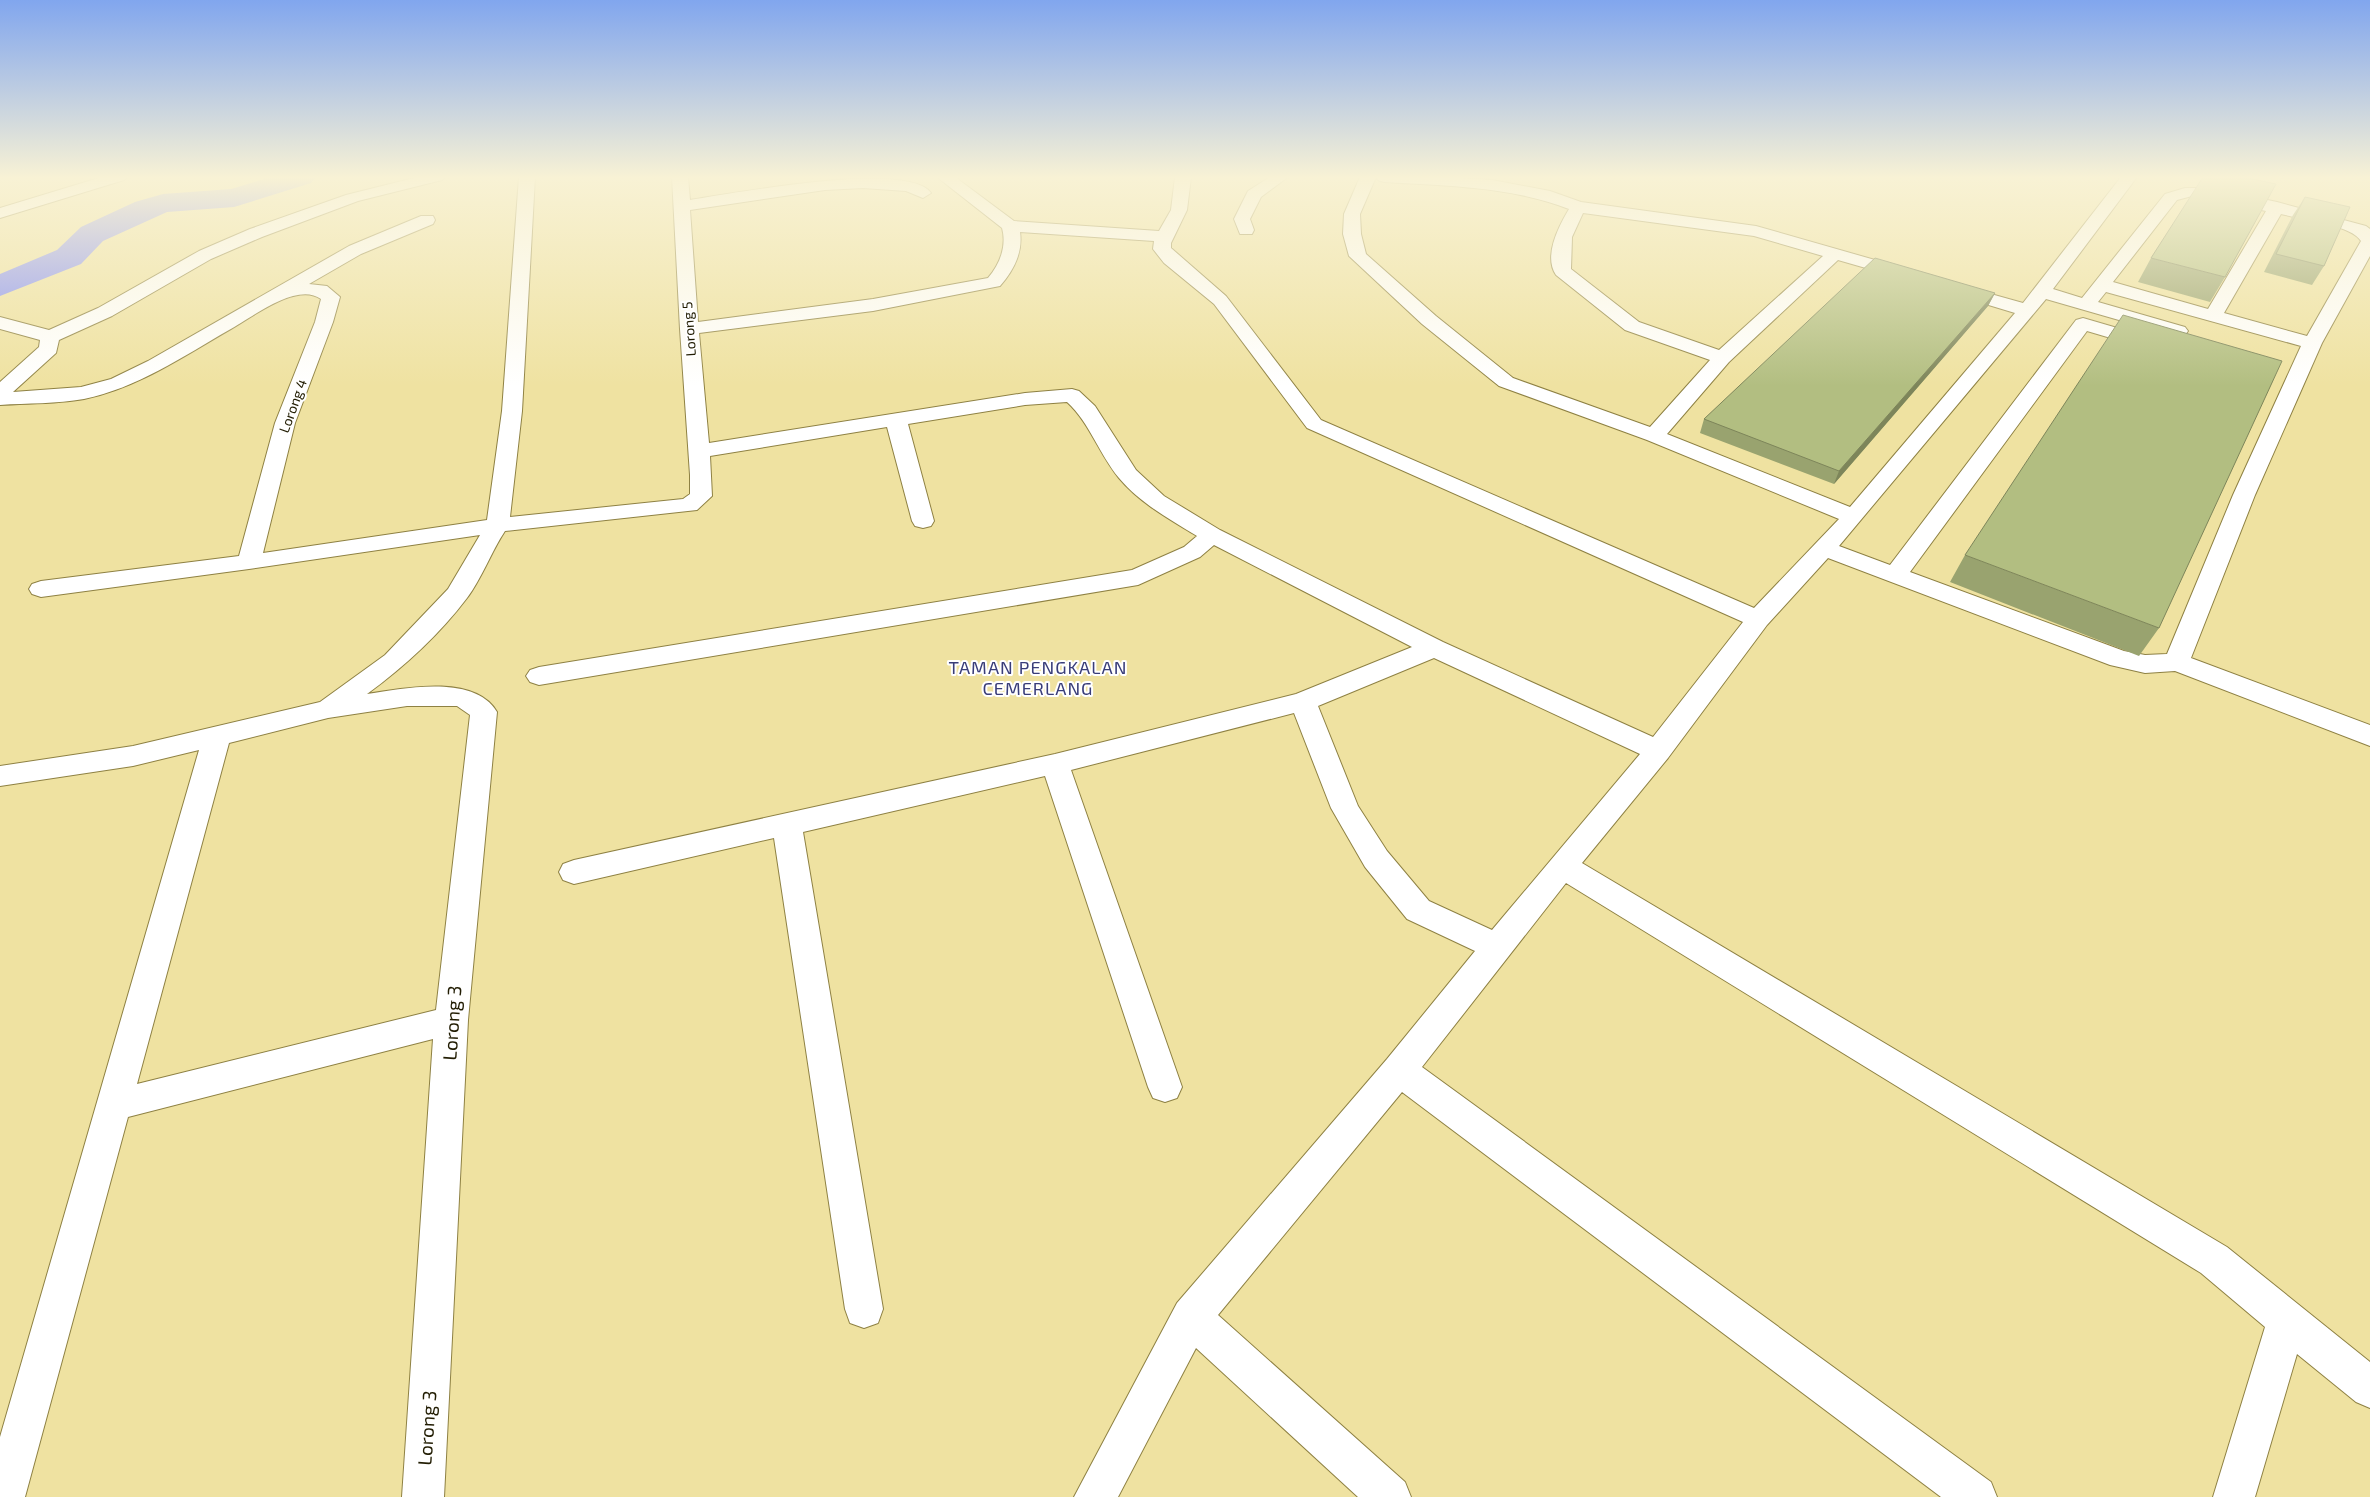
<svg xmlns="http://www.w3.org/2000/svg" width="2370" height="1497" font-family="'Exo 2',sans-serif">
<rect width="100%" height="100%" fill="#efe2a1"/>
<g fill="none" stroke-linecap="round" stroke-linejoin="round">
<path fill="#8791f7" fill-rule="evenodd" d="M271,177h45l-5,6 -77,24 -67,5 -64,29 -22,23 -81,32v-22l57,-24 24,-23 54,-25 28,-8 68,-5z"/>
<defs>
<path id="minor" d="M102,177h24l-2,3 -124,38v-10z
M418,177h26l-2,3 -84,21 -96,36 -51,22 -99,57 -53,24 -3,13 -43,39 68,-5 30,-8 37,-18 201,-115 72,-30h12l2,4 -2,4 -72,30 -52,30 18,2 13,11 -7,25 -38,101 -32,130 224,-33 15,-109 17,-234h16l-13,234 -12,106 173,-18 7,-5v-19l-10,-146 -8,-152h16l2,23c40,-6 218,-40 241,-7l-8,5 -17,-7 -43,-3 -38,2 -135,20 8,112 175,-23 115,-21c12,-14 19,-32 14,-50l-65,-51h18l59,44 145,10 12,-21 4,-33h16l-4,33 -16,33v5l55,48 95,124 433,188 85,-89 -192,-79 -148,-54 -77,-62 -73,-68 -6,-22 1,-20 16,-37h16l-16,37 1,20 5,20 70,62 77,62 137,49 60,-67 -85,-30 -69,-55c-13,-19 3,-49 13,-66 -59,-23 -123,-23 -185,-27l-6,-2 -2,-3h68l48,3 58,11 31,11 175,24 154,44 3,4 -3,4 -6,1 -66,-19 -109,102 -62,72 183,73 165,-194 -66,-20 -3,-4 3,-4 6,-1 68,19 98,-126h16l-84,112 29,9 83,-104 20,-6h25l67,14 89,24 4,3v27l-48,87 -67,152 -64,163 179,67v21l-195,-75 -30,2 -35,-8 -282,-107 -61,67 -99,133 -86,105 645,384 143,115v46l-14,-6 -59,-48 -42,143h-42l52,-170 -64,-54 -635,-390 -144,184 569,415 6,15h-56l-539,-405 -184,223 187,167 6,15h-53l-162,-149 -78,149h-44l103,-194 210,-244 88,-108 -68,-32 -42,-52 -34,-59 -37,-95 -223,57 111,317 -5,11 -12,4 -12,-4 -5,-11 -103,-311 -242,56 80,477 -5,14 -14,5 -14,-5 -5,-14 -71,-471 -200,46 -11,-4 -4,-8 4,-8 11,-4 481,-106 241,-60 116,-47 -198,-102 -14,12 -62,28 -599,100 -9,-3 -4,-6 4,-6 9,-3 593,-97 52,-23 13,-11c-28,-17 -57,-33 -78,-58 -20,-24 -29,-55 -52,-76l-42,3 -117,19 26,97 -3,5 -8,2 -8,-2 -3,-5 -25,-94 -177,29 2,40 -15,14 -192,21c-14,21 -23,47 -38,67 -28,37 -63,69 -100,96 37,-6 108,-20 130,18l-29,308 -24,477h-42l31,-458 -305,78 -103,380h-25v-60l199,-687 -66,16 -133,20v-20l133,-20 187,-44 65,-47 63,-66 32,-54 -231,34 -208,28 -9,-3 -3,-5 3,-5 9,-3 198,-25 36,-133 40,-101 6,-23c-24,-18 -70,19 -92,31 -47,27 -92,58 -145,69 -27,5 -57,4 -84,6v-23l39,-35 1,-7 -40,-11v-12l49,13 49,-22 101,-57 51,-22 96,-34zM2192,196l74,15 -58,98 -95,-27 64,-82zM1583,213l171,23 69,20 -104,94 -80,-28 -68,-53 1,-32zM2281,214c19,5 71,11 80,27l-54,95 -83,-23zM1020,232l134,9 -1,8 11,14 50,41 93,124 436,194 -90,115 -210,-95 -223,-112 -56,-34 -28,-26 -41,-64 -16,-15 -7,-2 -47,4 -316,50 -10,-110 174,-22 127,-25c14,-16 23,-34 20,-54zM2106,292l195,54 -68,149 -66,159 -22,1 -21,-4 -214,-79 177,-241 61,18 7,-2 3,-4 -3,-4 -72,-21 -7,2 -186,245 -51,-19 207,-247 132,38 7,-2 3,-4 -3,-4 -87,-25zM1434,658l206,96 -148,176 -63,-29 -42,-50 -29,-45 -40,-100zM407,706h50l13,9 -34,295 -299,74 92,-341 99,-25z
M1270,177h18l-27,20 -11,22 4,11 -2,4h-12l-6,-15 14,-28z"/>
</defs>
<use href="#minor" stroke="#8e8143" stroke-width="2"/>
<use href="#minor" fill="#fff" fill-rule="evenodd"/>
</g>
<path fill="#99a36f" d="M2305,197l19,69 -12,19 -48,-13 29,-57z
M2151,258l74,19 -15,25 -72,-20z
M1995,293l-7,13 -154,178 -134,-51 4,-14z
M1965,555l194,73 -20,28 -189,-74z"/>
<path fill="#7d855a" d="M1995,293l-7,13 -154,178 5,-13z"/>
<path fill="#b2be81" stroke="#7d855a" d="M2203,177h40l33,7 -51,93 -74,-19z
M2305,197l45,10 -26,59 -48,-12z
M1875,258l120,35 -156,178 -135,-52z
M2123,315l159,46 -123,267 -194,-73z"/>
<linearGradient id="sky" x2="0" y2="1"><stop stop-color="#81a6ee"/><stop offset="0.46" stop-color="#f8f2d5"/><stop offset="1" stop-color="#f8f2d5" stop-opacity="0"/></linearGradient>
<rect width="2370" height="386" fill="url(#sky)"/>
<g text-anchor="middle" stroke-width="4" stroke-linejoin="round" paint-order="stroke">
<g font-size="14" fill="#221d03" stroke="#fff">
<text transform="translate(689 329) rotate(-94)" y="5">Lorong 5</text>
<text transform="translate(293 406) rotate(-70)" y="5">Lorong 4</text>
</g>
<g font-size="18" letter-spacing="1" fill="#393d79" stroke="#fff">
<text x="1038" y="674">TAMAN PENGKALAN<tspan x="1038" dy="21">CEMERLANG</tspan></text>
</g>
<g font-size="19" fill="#221d03" stroke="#fff">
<text transform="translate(452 1023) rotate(-86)" y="7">Lorong 3</text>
<text transform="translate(427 1428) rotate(-86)" y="7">Lorong 3</text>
</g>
</g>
</svg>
